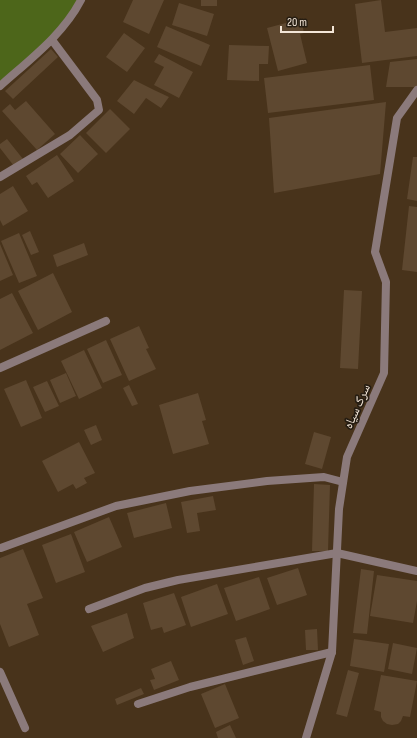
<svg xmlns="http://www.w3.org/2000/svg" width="417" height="738" font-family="'Sofia Sans Condensed','Noto Naskh Arabic',sans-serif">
<rect width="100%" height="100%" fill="#48331b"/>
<path fill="#4d661a" d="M0,0h81l-6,13 -75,73z"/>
<path fill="#5e4830" d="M133,0h31l-15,34 -26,-12z
M201,0h16v6h-16z
M381,0l4,32 32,-4v28l-55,7 -7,-59z
M179,3l35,11 -7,22 -35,-11z
M301,19l3,14 -4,1 7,29 -29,8 -11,-43z
M166,26l44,19 -9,21 -44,-19z
M124,33l21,15 -18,24 -21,-15z
M229,45l40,1 -1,18h-9v17l-32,-1z
M51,49l7,8 -45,42 -8,-8z
M159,54l34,18 -14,26 -25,-13 10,-18 -10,-5z
M417,59v28h-31l4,-25z
M370,65l4,35 -106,13 -4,-35z
M134,80l20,10 15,7 -8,11 -15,-10 -12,16 -17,-13z
M26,101l29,33 -18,16 -35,-39 8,-7 5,6z
M386,102l-6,72 -106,19 -5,-75z
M110,109l20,20 -24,24 -20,-20z
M80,135l18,19 -20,19 -18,-19z
M7,139l16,20 -9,7 -14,-18v-4z
M57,155l17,26 -26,17 -11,-16 -5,3 -6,-9z
M413,157h4v44l-10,-2z
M13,186l15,25 -25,15 -3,-6v-26z
M409,206l8,1v65l-15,-2z
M30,231l9,21 -8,3 -9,-20z
M19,233l18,43 -18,7 -18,-42z
M84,243l4,12 -31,12 -4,-12z
M0,244l13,31 -13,6z
M53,273l19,39 -34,18 -20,-39z
M344,290l18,1 -4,78 -18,-1z
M12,293l21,40 -33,17v-51z
M139,326l10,22 -3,1 10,20 -27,12 -19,-42z
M106,340l16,35 -19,8 -16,-34z
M84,350l18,38 -23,11 -18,-38z
M66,373l10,23 -16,7 -10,-23z
M26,380l16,38 -21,9 -17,-38z
M47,381l12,25 -14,6 -12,-25z
M129,385l9,19 -6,2 -9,-18z
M198,393l8,27 -4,1 7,23 -36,10 -14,-49z
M96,425l6,15 -11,5 -7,-15z
M314,432l17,5 -9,32 -17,-5z
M79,442l16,31 -11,5 3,5 -11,6 -3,-5 -15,8 -16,-31z
M314,484l16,1 -2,66h-16z
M213,496l3,14 -19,3 3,18 -13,2 -6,-31z
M166,503l6,25 -38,10 -7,-25z
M109,517l13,30 -35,15 -13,-30z
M71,534l14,38 -29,11 -14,-38z
M23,549l20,49 -16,6 12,31 -30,12 -9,-23v-66z
M298,568l9,27 -30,10 -10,-27z
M361,569l13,2 -7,63 -14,-1z
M377,575l40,6v20l-4,22 -43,-7z
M259,577l11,32 -34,12 -12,-33z
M217,584l11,30 -37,13 -10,-30z
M174,593l12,32 -22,8 -2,-6 -11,3 -8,-27z
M127,613l7,25 -31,14 -12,-26z
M317,629l1,21h-12l-1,-20z
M246,637l8,24 -11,4 -8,-25z
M354,639l35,5 -5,28 -34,-6z
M393,643l24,5 -5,26 -24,-5z
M171,661l8,19 -25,10 -4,-10 5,-1 -4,-10z
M348,670l11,3 -12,44 -11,-3z
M381,675l36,6 -7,36 -7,-1 -2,5 -3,3 -6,1 -5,-1 -4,-3 -2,-4v-5l-7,-2z
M225,684l14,34 -24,10 -14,-34z
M141,688l3,6 -27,11 -2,-6z
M230,725l6,13h-18l-2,-6z"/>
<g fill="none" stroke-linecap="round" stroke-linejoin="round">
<path stroke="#8b7a7b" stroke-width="8" d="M0,86c29,-26 63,-51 81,-86
M0,177l70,-42 29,-25 -2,-10 -45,-60
M0,368l106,-47
M1,548l115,-42 74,-15 77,-10 57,-4 19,5
M89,609l56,-21 33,-8 159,-27 80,18
M0,672l25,56
M138,704l52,-17 142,-35"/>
<path stroke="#8b7a7b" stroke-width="8" d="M306,738l26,-86 7,-143 8,-52 37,-84 2,-91 -11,-30 22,-134 20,-28"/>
</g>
<g text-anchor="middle" stroke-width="3.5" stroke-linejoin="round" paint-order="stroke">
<g font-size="13" fill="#f3e6d8" stroke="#261d12">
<text transform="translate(356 406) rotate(-66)" y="5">سرک سیاه</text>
</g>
</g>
<path d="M281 26v6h52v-6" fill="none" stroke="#f3e6d8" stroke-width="2"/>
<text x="287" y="26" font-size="12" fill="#f3e6d8" stroke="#261d12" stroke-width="3" paint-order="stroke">20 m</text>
</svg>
